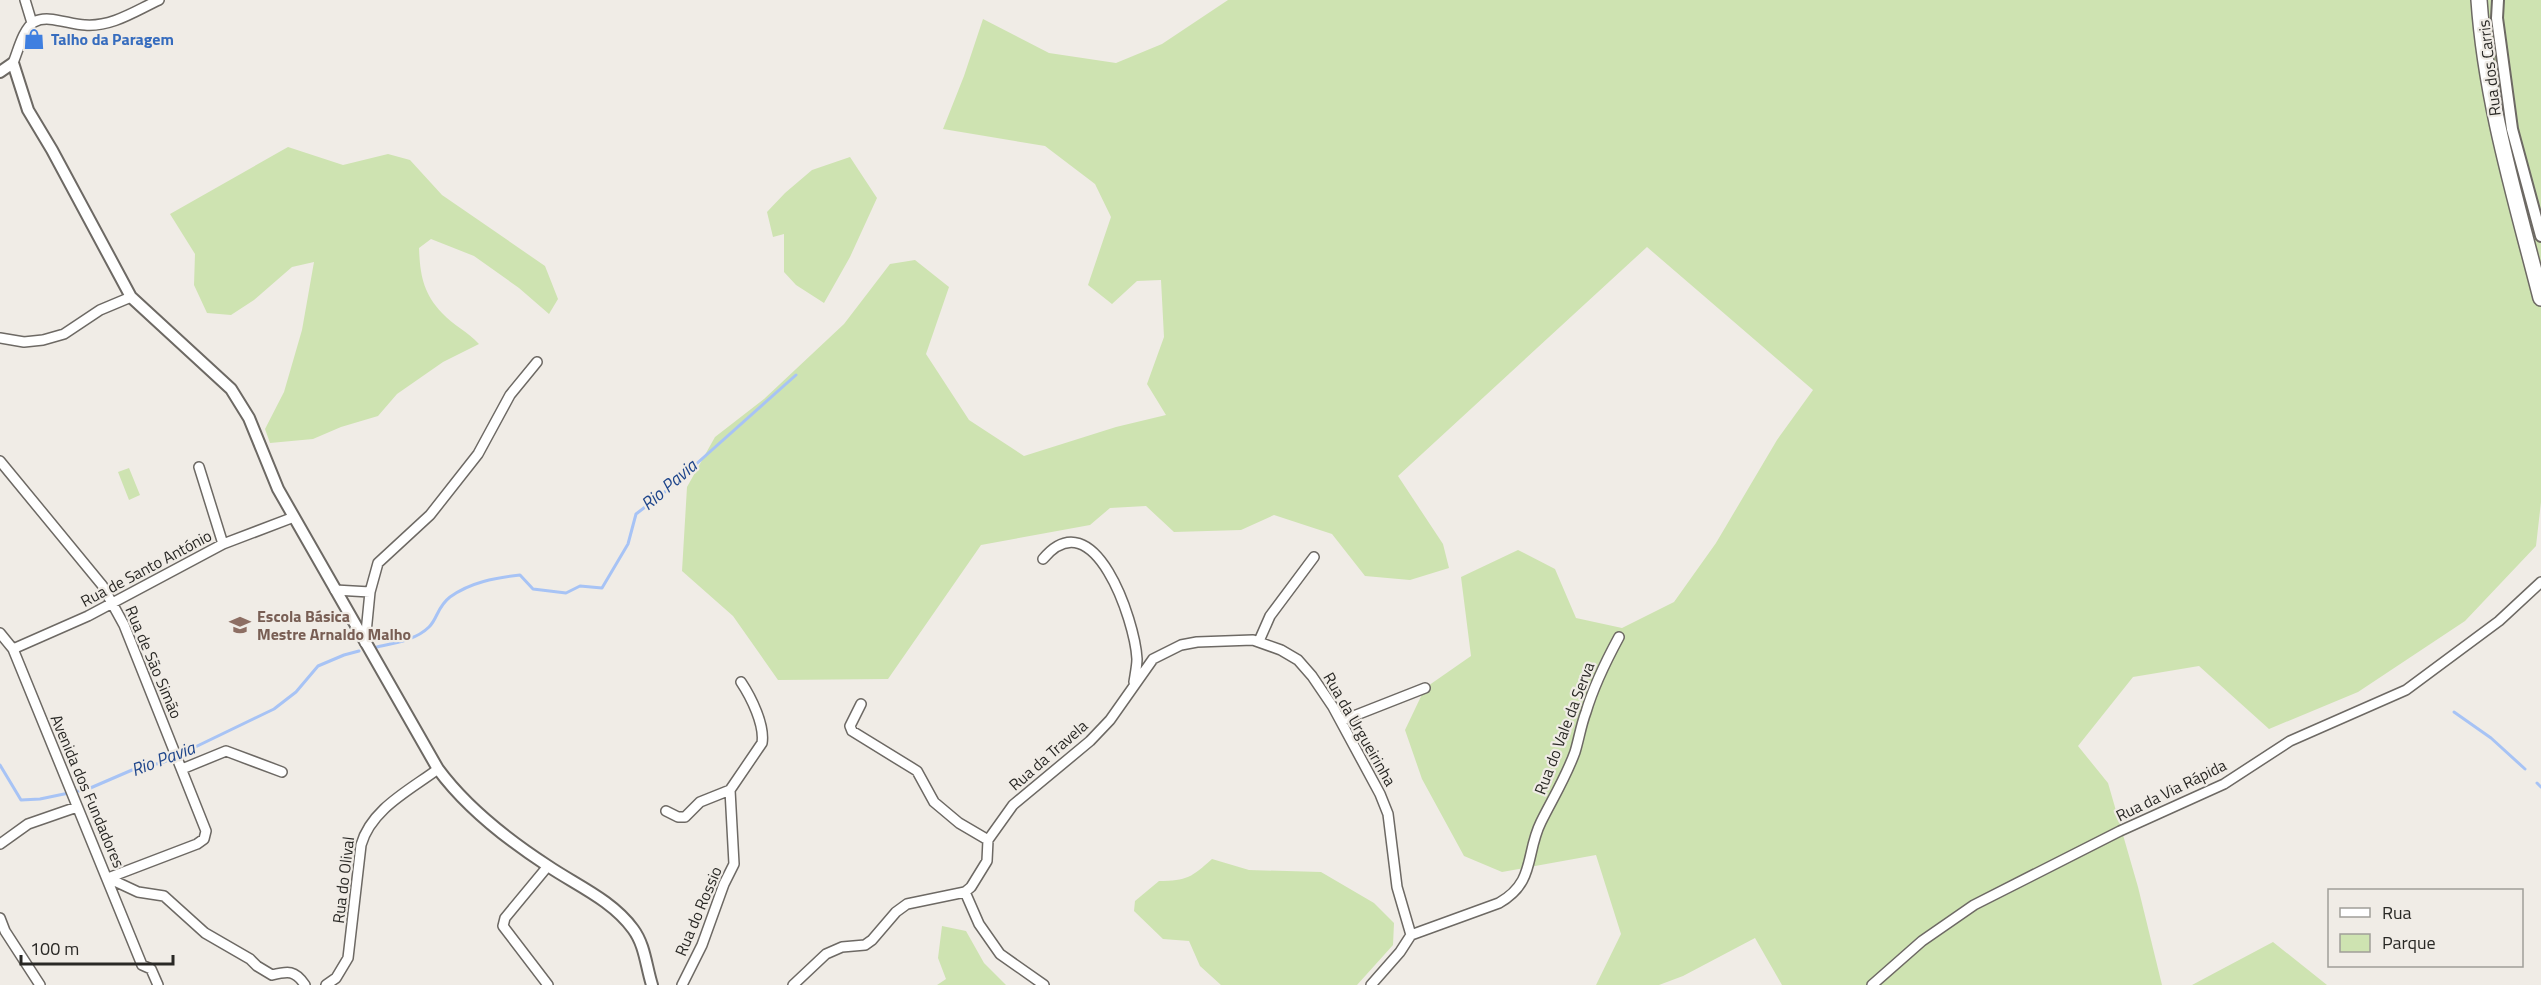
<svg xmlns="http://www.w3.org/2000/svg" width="2541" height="985" font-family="'Titillium Web',sans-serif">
<rect width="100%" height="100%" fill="#f0ece6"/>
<path fill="#cee3b1" d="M1228,0h1313v502l-5,44 -71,75 -107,71 -89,37 -70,-63 -66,11 -55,69 30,37 30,104 24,98h-380l-27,-47 -72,38 -24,9h-63l25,-51 -25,-79 -94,17 -38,-16 -42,-77 -17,-49 20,-42 46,-32 -10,-79 57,-27 37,19 21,49 46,10 52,-26 42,-59 61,-103 36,-50 -166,-143 -249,229 45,68 6,24 -39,12 -45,-4 -33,-42 -58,-19 -33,15 -67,2 -28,-26 -36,2 -20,17 -109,20 -93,134 -110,1 -45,-64 -51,-45 5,-84 28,-50 49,-38 80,-75 46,-60 25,-4 34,27 -23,67 43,66 55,36 92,-29 50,-12 -19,-31 17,-47 -3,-57 -24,1 -25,23 -24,-19 23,-68 -16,-33 -50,-38 -102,-17 21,-53 19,-57 66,34 67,10 46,-19z
M288,147l55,18 45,-11 22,6 32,35 103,71 13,33 -9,15 -30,-26 -45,-32 -43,-17 -12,9c1,26 4,45 23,65 11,12 26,19 37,31l-36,18 -46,32 -19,22 -37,11 -28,12 -43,4 -5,-14 19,-37 18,-62 12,-68 -22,5 -38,33 -23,15 -24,-2 -13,-28 1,-31 -25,-40z
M850,157l27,41 -27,59 -26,46 -28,-18 -12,-13v-38l-11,3 -6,-25 18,-19 27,-23z
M129,468l11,27 -11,5 -11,-28z
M1212,859l37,11 72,2 53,31 20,20 -1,22 -36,40h-136l-21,-19 -11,-25 -26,-2 -29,-28 1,-10 24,-20c28,0 33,-4 53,-22z
M942,926l24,5 18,32 22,22h-69l9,-6 -8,-21z
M2273,942l54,43h-135z"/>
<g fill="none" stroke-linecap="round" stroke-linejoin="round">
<path stroke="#a7c3f5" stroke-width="3" d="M377,647c18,-4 39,-7 52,-20 9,-9 8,-20 21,-30 21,-15 45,-19 70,-22l13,14 33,4 14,-7 22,2 26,-44 8,-30 30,-23 130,-116
M2454,712l37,26 34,31
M0,765l21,35 19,-1 48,-10 51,-22 23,-4 112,-54 22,-17 22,-26 26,-11 15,-4
M2537,783l4,4"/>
<defs>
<path id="minor" d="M25,0l7,23
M13,63c5,-12 10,-34 21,-41 14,-8 36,3 51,3 27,2 50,-14 74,-25
M0,338l24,4 19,-2 21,-6 36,-24 31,-13
M0,461l102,124 22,40 82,206 -2,8 -7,5 -89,34
M199,467l24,77
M1043,559c51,-61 92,62 94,100 0,7 -2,16 -3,23
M335,590l35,2
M0,633l13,16 129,316 9,4 7,16
M1259,641l11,-25 44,-59
M365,643l5,-51 8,-29 52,-48 48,-61 32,-59 27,-33
M13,649l75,-33 135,-72 71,-27
M861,704l-11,22 2,5 65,40 17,31 25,21 29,17
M1341,721l84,-33
M182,769l44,-18 56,21
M666,811l12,6h7l15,-15 30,-12
M0,844l28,-20 49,-17
M108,878l30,14 26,4 41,37 45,26 7,7 15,9c16,-4 23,-5 33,10
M965,892l14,32 21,30 44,31
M0,918l5,13 35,54
M1411,935l88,-32c37,-21 26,-49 42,-81 12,-24 25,-45 34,-70 4,-13 6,-27 11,-40 8,-27 20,-51 33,-75
M326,985l10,-7 12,-20 13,-113c10,-36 49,-55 77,-76
M548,985l-45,-59 2,-8 43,-52
M682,985l20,-40 22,-61 10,-20 -4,-74 32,-47c3,-18 -11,-46 -21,-61
M793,985l33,-31 16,-7 23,-2 7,-5 24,-28 11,-8 58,-12 6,-5 16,-26 1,-21 25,-35 77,-64 20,-21 43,-61 28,-14 16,-3 56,-2 28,10 17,10 14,16 21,31 47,87 8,20 9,73 14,48
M1371,985l29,-33 11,-17
M1872,985l50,-44 52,-36 146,-74 104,-47 66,-43 116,-51 93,-69 42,-39"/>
<path id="tertiary" d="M2498,0l-1,18 15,111 29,107
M0,72l13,-9 15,47 24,40 79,147 100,92 18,29 29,71 160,280c28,38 70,71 110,97 28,19 64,34 85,63 12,16 13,37 19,56"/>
<path id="trunk" d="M2479,0c7,102 37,200 62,298"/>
</defs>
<use href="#minor" stroke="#6d6964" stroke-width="12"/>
<use href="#tertiary" stroke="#6d6964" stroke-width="14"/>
<use href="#trunk" stroke="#6d6964" stroke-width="18"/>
<use href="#minor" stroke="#fff" stroke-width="9"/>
<use href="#tertiary" stroke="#fff" stroke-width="10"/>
<use href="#trunk" stroke="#fff" stroke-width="15"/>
</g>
<defs>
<symbol id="shop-bare" viewBox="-9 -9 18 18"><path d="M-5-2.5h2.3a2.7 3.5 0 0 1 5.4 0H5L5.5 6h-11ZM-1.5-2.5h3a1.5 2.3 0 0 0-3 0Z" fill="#3f7fe0" stroke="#f0ece6" stroke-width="2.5" paint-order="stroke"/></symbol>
<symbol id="school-bare" viewBox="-9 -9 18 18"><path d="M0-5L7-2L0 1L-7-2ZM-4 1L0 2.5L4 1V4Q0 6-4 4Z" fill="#8d6e63" stroke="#f0ece6" stroke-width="2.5" paint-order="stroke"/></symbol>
</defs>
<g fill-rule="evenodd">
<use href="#shop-bare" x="19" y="24" width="30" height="30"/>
<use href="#school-bare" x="225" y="610" width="30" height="30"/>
</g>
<g text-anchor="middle" stroke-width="4.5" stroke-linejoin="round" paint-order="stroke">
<g font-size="16" font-weight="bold" fill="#366cbe" stroke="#f0ece6" text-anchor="start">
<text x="51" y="45">Talho da Paragem</text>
</g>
<g font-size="16" fill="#292825" stroke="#f0ece6">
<text transform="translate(2489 68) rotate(-97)" y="6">Rua dos Carris</text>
<text transform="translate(146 568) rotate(-28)" y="6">Rua de Santo António</text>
<text transform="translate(154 662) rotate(67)" y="6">Rua de São Simão</text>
<text transform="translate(1564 728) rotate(-69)" y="6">Rua do Vale da Serva</text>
<text transform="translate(1360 729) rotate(60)" y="6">Rua da Urgueirinha</text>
<text transform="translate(1048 755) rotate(-41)" y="6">Rua da Travela</text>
<text transform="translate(2171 790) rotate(-26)" y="6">Rua da Via Rápida</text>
<text transform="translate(88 791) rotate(67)" y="6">Avenida dos Fundadores</text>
<text transform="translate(343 880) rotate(-83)" y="6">Rua do Olival</text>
<text transform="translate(698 911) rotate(-67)" y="6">Rua do Rossio</text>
</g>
<g font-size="16" font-weight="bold" fill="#785e54" stroke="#f0ece6" text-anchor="start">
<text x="257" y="622">Escola Básica<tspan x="257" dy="18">Mestre Arnaldo Malho</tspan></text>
</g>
<g font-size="18" font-style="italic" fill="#1e458b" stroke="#f0ece6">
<text transform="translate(669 485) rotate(-41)" y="6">Rio Pavia</text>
<text transform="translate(163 759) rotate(-21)" y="6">Rio Pavia</text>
</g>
</g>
<rect x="2328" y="889" width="195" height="78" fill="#f0ece6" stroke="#a09e99" stroke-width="1.5"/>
<rect x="2340" y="908" width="30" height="9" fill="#ffffff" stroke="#a09e99" stroke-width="1.5"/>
<text x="2382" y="919" font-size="18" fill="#292825">Rua</text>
<rect x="2340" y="934" width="30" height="18" fill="#cee3b1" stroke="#a09e99" stroke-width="1.5"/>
<text x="2382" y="949" font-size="18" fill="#292825">Parque</text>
<path d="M21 955v9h152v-9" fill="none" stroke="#292825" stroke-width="3"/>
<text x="30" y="955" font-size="18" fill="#292825" stroke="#f0ece6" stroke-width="4.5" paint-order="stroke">100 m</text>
</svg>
